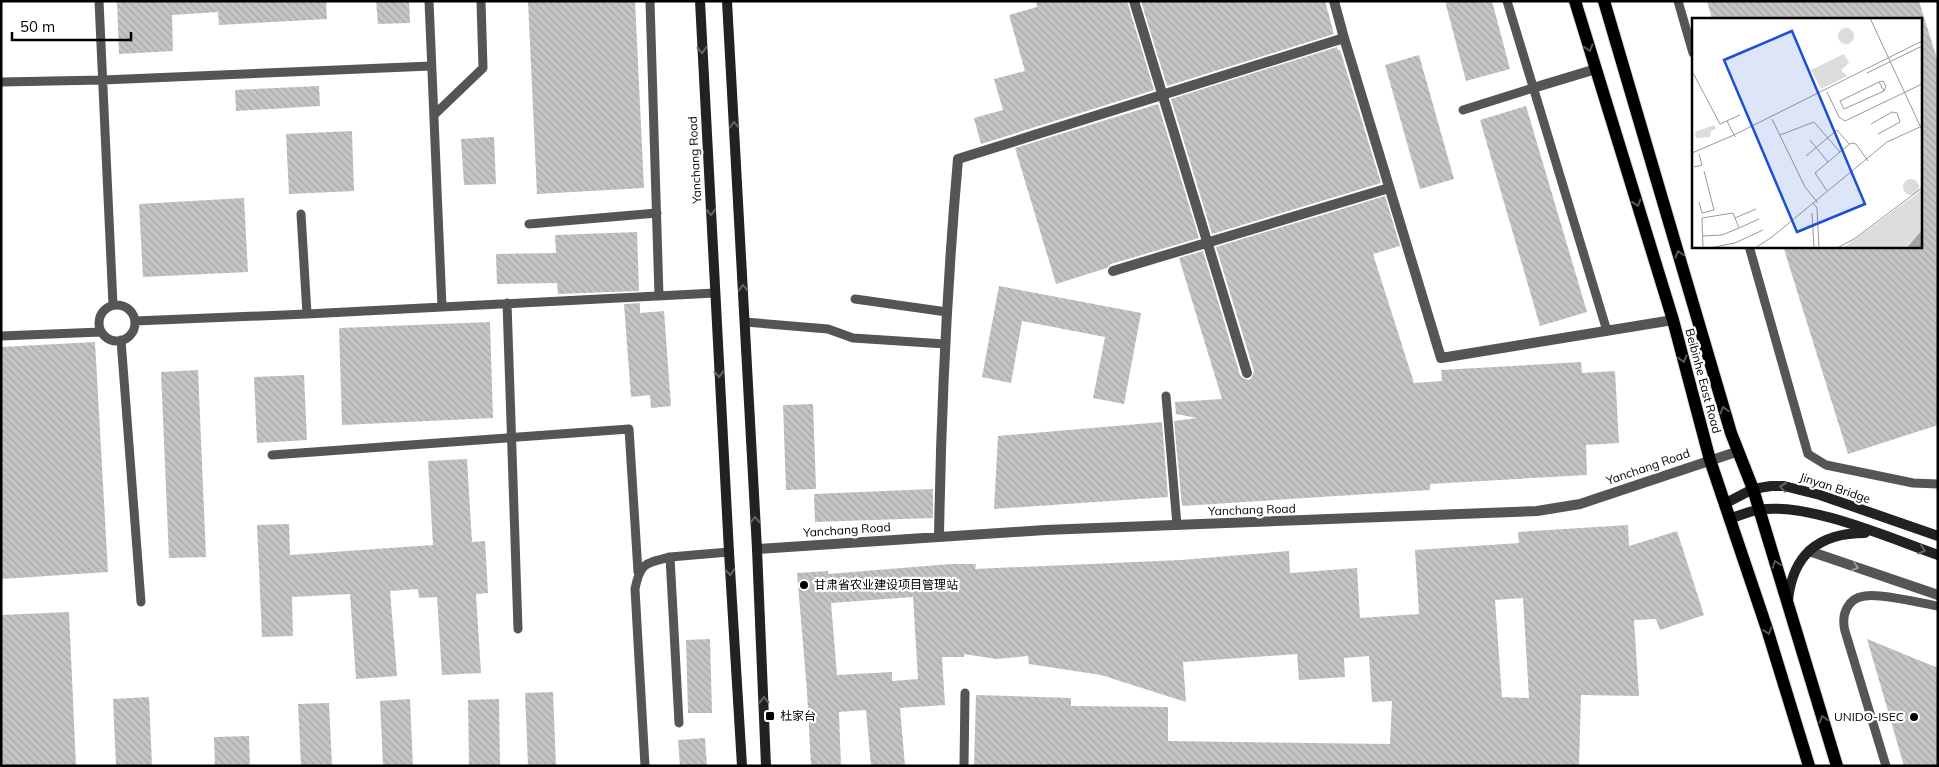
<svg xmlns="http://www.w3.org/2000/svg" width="1939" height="767" font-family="Mulish,'Noto Sans SC',sans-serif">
<defs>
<pattern id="building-back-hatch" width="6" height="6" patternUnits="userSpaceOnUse" patternTransform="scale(1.25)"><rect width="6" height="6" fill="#c4c4c4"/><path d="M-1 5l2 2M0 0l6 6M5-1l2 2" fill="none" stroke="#a7a7a7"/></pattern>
</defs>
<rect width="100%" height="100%" fill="#fff"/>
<path fill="url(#building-back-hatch)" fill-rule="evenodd" d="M117,1h209l1,18 -108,6 -1,-13 -46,3 1,36 -54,3z
M376,1h33l1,22 -32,1z
M528,1h107l9,187 -107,6z
M1036,1h91l27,89 -173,54 -7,-26 29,-8 -9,-31 31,-8 -16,-56 28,-8z
M1141,1h184l9,33 -167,52z
M1445,1h47l18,68 -44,12z
M1707,1h212l19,61v363l-90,29 -65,-208h137v-227h-208z
M1337,47l1,3h2l41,133 -169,51 -41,-135z
M1419,55l35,124 -34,10 -35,-124z
M319,86l1,20 -84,5 -1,-21z
M1158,104l41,134 -88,26 -4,4 -51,16 -41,-136z
M1526,106l61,206 -47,14 -60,-206z
M352,131l2,60 -65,3 -3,-60z
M494,137l2,47 -32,1 -3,-46z
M1385,196l15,50 -27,8 41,129 28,-2 -1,-11 140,-8 1,11 33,-2 4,72 -33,2 1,30 -157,9v6l-248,16 -8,-85 23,-3 -21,-4 -1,-12 47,-3 -43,-141 24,-7 37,124 3,3 6,2 3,-3 2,-6 -38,-124z
M244,198l4,74 -105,5 -4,-73z
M637,232l2,59 -81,3 -1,-11 -60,1 -1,-30 60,-1 -1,-18z
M999,286l142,27 -17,91 -31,-6 12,-61 -83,-16 -11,62 -29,-6z
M640,303v10l24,-2 7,95 -20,2 -1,-13 -19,2 -7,-93z
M490,322l3,96 -151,7 -3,-97z
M95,342l13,230 -107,7v-232z
M198,370l8,187 -37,1 -8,-186z
M304,375l3,65 -50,3 -3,-66z
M813,404l3,85 -30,1 -3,-85z
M1162,422l6,75 -174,12 4,-73z
M467,459l5,83 13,-1 3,52 -12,1 5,79 -39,2 -5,-78 -18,1 -1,-9 -28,2 7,85 -41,3 -6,-85 -58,3 1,39 -31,1 -5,-112 32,-1 1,31 143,-10 -5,-84z
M933,489v29l-118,4 -1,-28z
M1628,525l1,21 48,-15 27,84 -44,15 -4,-11 -22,1 5,76 -58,-1 -2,71h-605l2,-71 95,3v8l97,1v34l222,3 2,-43 -20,1 -3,-46 -25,2 1,19 -46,3 -2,-26 -114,8 3,40 -85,-27 -72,-11 -1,-8 -32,3 -32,-5v3h-22l3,48 -45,3 5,58h-34l-5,-56 -27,2 2,54h-30l-4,-75 -10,-118 31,-2v3l123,-10h25l-1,5 206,-9 108,-9 1,22 67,-5 3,50 59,-4 -4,-64 104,-7 -1,-11zM913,597l5,82 -26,2v-9l-55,3 -6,-72zM1523,598l6,100 -27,-1 -7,-97z
M69,612l7,154h-75v-151z
M710,639l2,74h-24l-2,-73z
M1867,639l71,29v98h-34z
M553,692l3,74h-28l-3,-73z
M149,697l3,69h-36l-3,-67z
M410,699l3,67h-30l-3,-65z
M499,699l1,67h-31l-1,-66z
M329,703l3,63h-31l-3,-62z
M249,736l1,30h-35l-1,-29z
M705,738l2,28h-27l-2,-26z"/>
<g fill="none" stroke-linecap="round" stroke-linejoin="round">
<defs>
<path id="primary" d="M1575,1l98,319 37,140 57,169 42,137
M1604,1l127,432 22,56 84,277"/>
</defs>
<use href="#primary" stroke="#dbdbdb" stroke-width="14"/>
<path stroke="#555" stroke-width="9" d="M99,1l14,304
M429,1l13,306
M650,1l9,295
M1507,1l100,330
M1678,1l15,52
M1,82l102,-2 328,-14
M1463,110l70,-22
M434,115l49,-47 -2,-67
M529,224l128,-11
M1749,246l59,208 18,11 87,18 25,1
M855,299l92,13
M507,303l11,326
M99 323a18 18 0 1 1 36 0a18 18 0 1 1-36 0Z
M307,314l408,-21
M135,321l172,-7 -6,-100
M745,322l83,7 25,9 92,6
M1,336l100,-4
M121,340l20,262
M1166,396l11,129
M272,455l357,-26 9,143
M679,723l-9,-166 59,-5
M645,766l-10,-177c5,-26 10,-26 35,-32
M964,766l1,-73
M1886,766l-41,-135c-4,-16 2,-33 20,-35 15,-3 55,7 73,10"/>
<path stroke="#555" stroke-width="10" d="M1533,88l63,-19"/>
<path stroke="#555" stroke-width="10" d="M1134,1l113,372
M1334,1l10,37
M1113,271l276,-83
M939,537c2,-126 8,-252 19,-378l386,-121 97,320 232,-38
M757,549l288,-19 492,-19 43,-7 159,-53"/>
<path stroke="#555" stroke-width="10" d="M1809,551l129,44"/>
<path stroke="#222" stroke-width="10" d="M700,1l29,551 13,214
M727,1l30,548 9,217
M1724,504l29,-15 18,-3h13l36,9 118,41
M1729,519c10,-3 20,-8 30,-9 47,-9 133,29 179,45
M1788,600c5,-46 31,-67 77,-67"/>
<use href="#primary" stroke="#000" stroke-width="12"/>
</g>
<defs><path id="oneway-chevron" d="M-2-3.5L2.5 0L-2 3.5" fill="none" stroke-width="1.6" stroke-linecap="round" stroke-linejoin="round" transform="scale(1.25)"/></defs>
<g stroke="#595959">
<use href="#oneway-chevron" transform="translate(1589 48) rotate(73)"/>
<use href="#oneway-chevron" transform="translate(1637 203) rotate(73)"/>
<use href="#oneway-chevron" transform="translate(1679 254) rotate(-106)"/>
<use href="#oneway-chevron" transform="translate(1683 359) rotate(75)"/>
<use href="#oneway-chevron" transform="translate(1724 410) rotate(-106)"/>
<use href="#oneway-chevron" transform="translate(1776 564) rotate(-108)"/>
<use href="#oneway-chevron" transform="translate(1768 631) rotate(72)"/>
<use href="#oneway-chevron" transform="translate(1823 719) rotate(-107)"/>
</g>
<g stroke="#646464">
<use href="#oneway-chevron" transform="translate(702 50) rotate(87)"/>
<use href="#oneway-chevron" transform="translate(734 125) rotate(-93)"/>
<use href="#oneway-chevron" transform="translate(711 212) rotate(87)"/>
<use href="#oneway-chevron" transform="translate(743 288) rotate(-93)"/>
<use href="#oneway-chevron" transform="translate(719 374) rotate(87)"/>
<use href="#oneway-chevron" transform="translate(1783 487) rotate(-173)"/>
<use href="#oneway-chevron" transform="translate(755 520) rotate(-93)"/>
<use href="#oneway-chevron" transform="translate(1922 550) rotate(19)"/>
<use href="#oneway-chevron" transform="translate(730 572) rotate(86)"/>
<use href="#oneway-chevron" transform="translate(764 700) rotate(-92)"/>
</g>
<use stroke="#999" href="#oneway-chevron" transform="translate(1855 567) rotate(19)"/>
<g fill="#000" stroke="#fff" stroke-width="2">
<circle cx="804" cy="585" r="5"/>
<rect x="765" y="711" width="10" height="10" rx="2.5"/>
<circle cx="1914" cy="717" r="5"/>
</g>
<g text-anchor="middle" stroke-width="4.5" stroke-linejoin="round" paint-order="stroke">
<g font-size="12" fill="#000" stroke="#fff">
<text transform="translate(695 160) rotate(-93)" y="4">Yanchang Road</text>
<text transform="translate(1703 381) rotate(75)" y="4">Beibinhe East Road</text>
<text transform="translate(1648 467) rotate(-19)" y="4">Yanchang Road</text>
<text transform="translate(1835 488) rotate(18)" y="4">Jinyan Bridge</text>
<text transform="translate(1252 510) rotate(-2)" y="4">Yanchang Road</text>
<text transform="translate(847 530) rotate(-4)" y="4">Yanchang Road</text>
</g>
<g font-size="12" fill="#000" stroke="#fff" text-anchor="start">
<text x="814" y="589">甘肃省农业建设项目管理站</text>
<text x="780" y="720">杜家台</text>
<text x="1904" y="721" text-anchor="end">UNIDO-ISEC</text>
</g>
</g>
<g transform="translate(1692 18)">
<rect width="230" height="230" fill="#fff"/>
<path d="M146 18a8 8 0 1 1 16 0a8 8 0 1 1-16 0ZM152,36l5,9 -8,7 6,6 -26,13 -10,-19z" fill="#dcdcdc"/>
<path d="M211 169a8 8 0 1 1 16 0a8 8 0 1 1-16 0ZM230,172v40l-17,18h-62z" fill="#dcdcdc"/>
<path d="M22,107l2,4 -5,2 -1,6 -14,1 -1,-6z" fill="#dcdcdc"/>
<path d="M230,212v18h-17l3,-2z" fill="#a3a3a3"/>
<path fill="none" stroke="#999" stroke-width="1" d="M178,0l52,112M0,53l28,53 20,-9M175,55l55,-27M187,64l5,9 -40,18 -4,-8zM187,64l4,-1 3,5 -2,5M135,74l12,25 6,4 77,-37M80,101l33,68 13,16M35,103l8,16M179,106l21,-12 5,1 3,9 -22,12M88,117l34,-13 26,30 -25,21 12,18M118,122l18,22M148,134l11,-9 5,1 12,17M0,135l42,-18 188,-94M114,138l31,-26 12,14M2,149l8,-2 -3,-11M7,184l3,11 12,-3 -10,-39M121,185l4,5 2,40M120,195l2,35M43,200l21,-9M47,210l20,-9M11,218l19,-1 17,-7 -6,-15 -31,5 1,30M18,230l25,-5 28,-13M63,230l17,-11 115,-95 35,-16M145,230l17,-9 68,-51"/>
<path fill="#1d4ed8" fill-opacity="0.15" stroke="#1d4ed8" stroke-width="2.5" d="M100,13l73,173 -68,28 -73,-172z"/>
<rect width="230" height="230" fill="none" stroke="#000" stroke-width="2.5"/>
</g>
<rect width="1939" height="767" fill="none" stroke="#000000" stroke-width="5"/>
<path d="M12 32v8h119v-8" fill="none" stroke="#000000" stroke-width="2.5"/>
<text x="20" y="32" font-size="15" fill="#000000" stroke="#ffffff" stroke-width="4" paint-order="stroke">50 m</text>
</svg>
